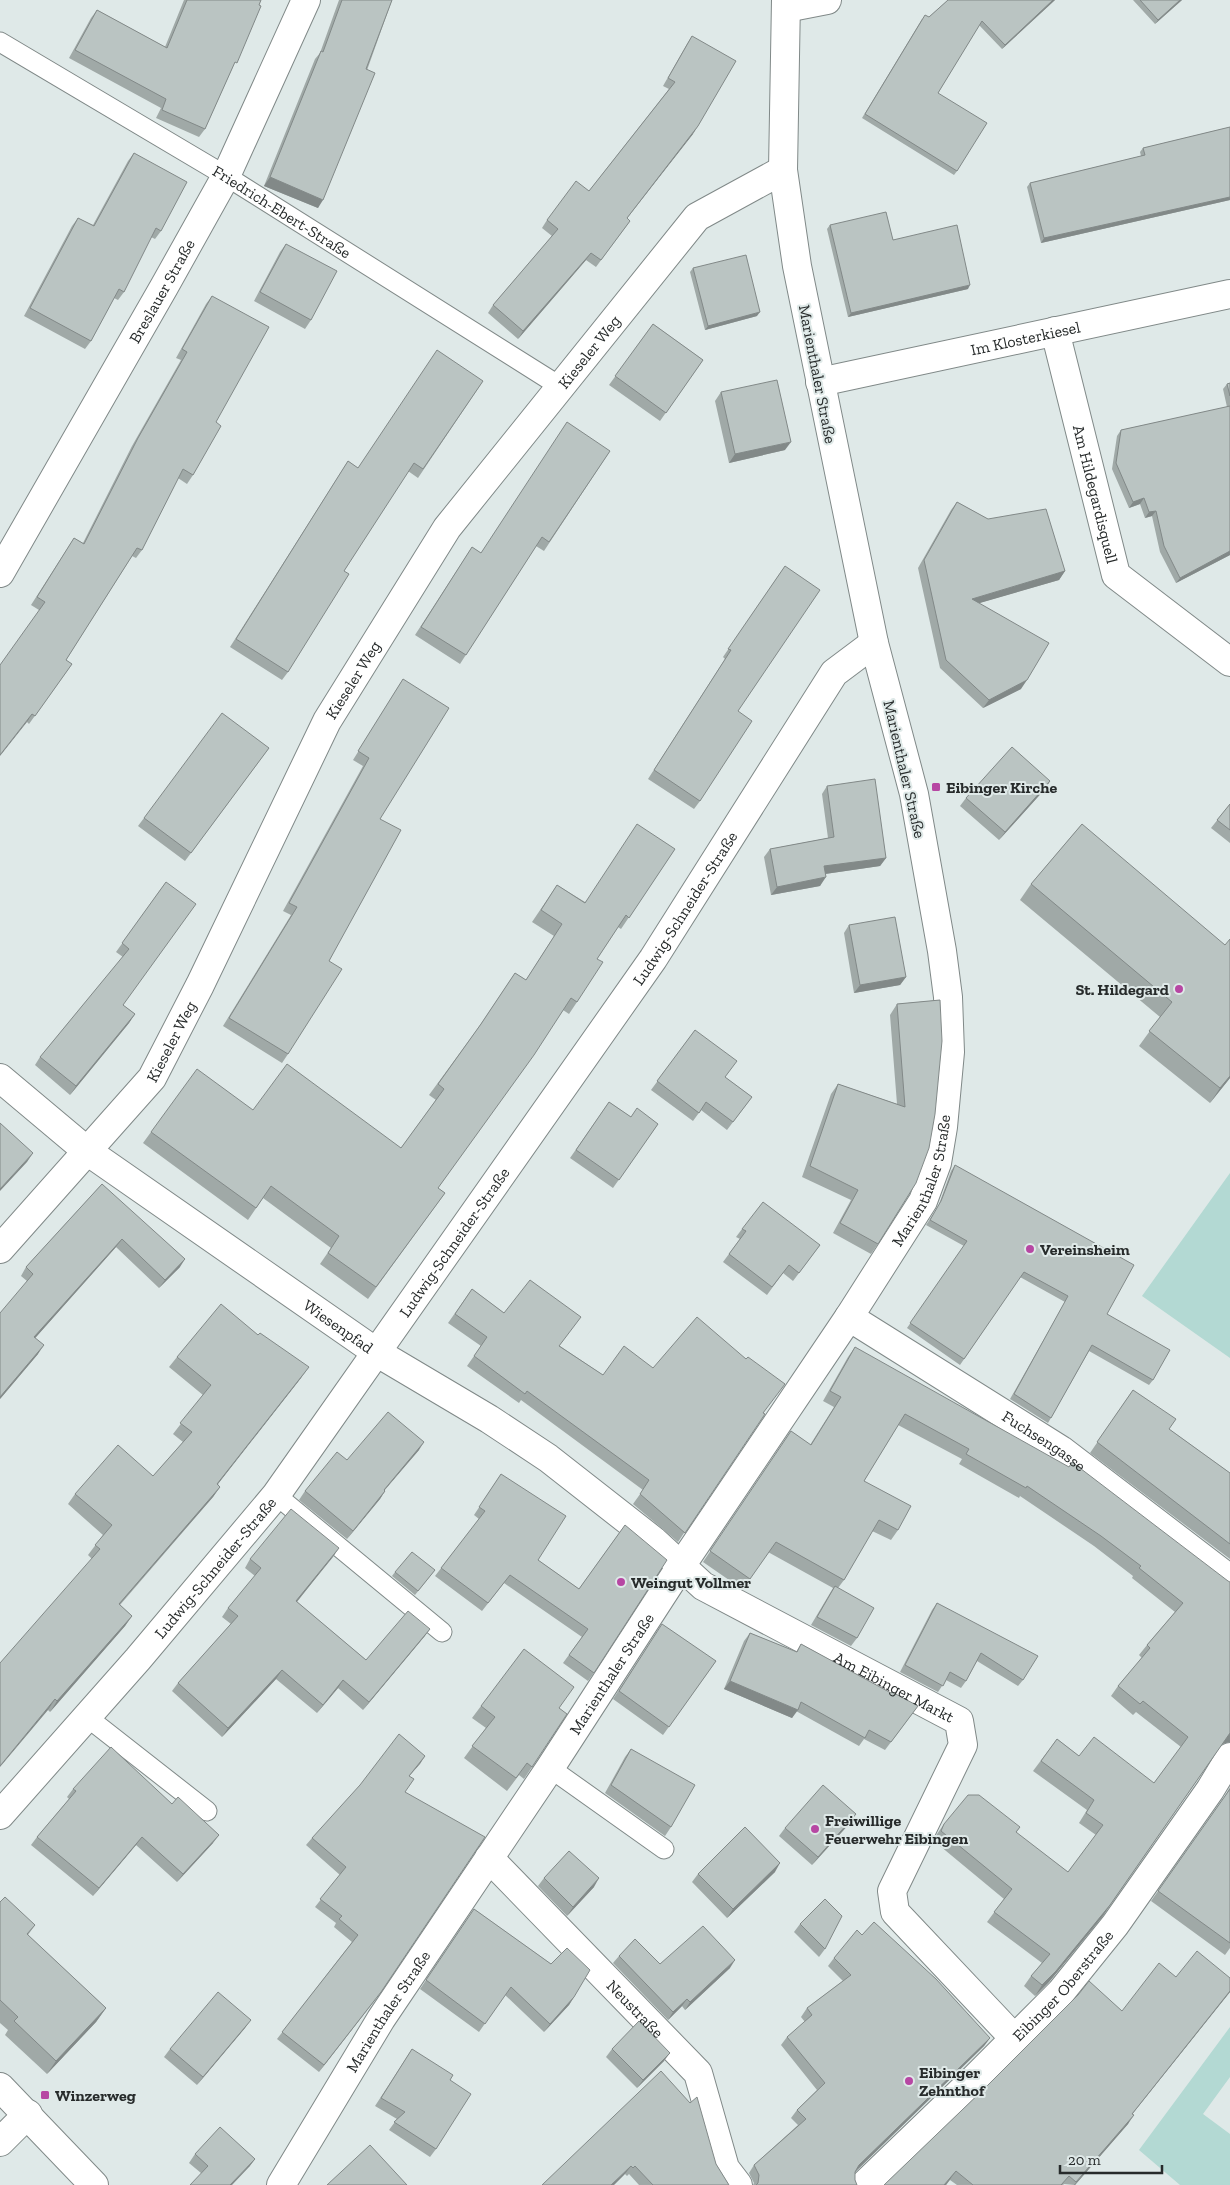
<svg xmlns="http://www.w3.org/2000/svg" width="1230" height="2185" font-family="'Zilla Slab',serif">
<rect width="100%" height="100%" fill="#dfe9e8"/>
<path fill="#b3d9d3" d="M1230,1173v185l-88,-62z
M1230,2027v50l-27,37 27,20v51h-50l-41,-35z"/>
<g fill="none" stroke-linecap="round" stroke-linejoin="round">
<defs>
<g id="lane">
<path id="s1" d="M0,42l226,134 335,211"/>
<path d="M276,1495l166,137"/>
<path d="M87,1717l120,94"/>
<path d="M550,1768l114,81"/>
</g>
<g id="street">
<path d="M786,8l41,-8"/>
<path id="s2" d="M1055,331l61,244 114,87"/>
<path id="s3" d="M820,382l410,-88"/>
<path id="s4" d="M0,573l164,-286 62,-111 80,-176"/>
<path id="s5" d="M0,1078l87,73 289,201 113,67 59,39 106,83 49,45 256,135 4,24 -71,146 3,21 119,126"/>
<path id="s6" d="M0,1249l152,-171 48,-93 127,-264 120,-193 250,-311 86,-47"/>
<path id="s7" d="M849,1317l212,133 169,129"/>
<path id="s8" d="M0,1815l138,-156 138,-164 377,-536 181,-286 40,-30"/>
<path id="s9" d="M489,1858l209,215 27,95 13,17"/>
<path d="M0,2087l94,98"/>
<path d="M0,2142l28,-28"/>
<path id="s10" d="M281,2185l100,-166 169,-251 131,-202 168,-249 74,-116 14,-38 6,-36 7,-75 -2,-55 -6,-46 -28,-157 -40,-151 -77,-377 -14,-96 3,-170"/>
<path id="s11" d="M864,2185l106,-102 91,-91 54,-67 95,-135 20,-33"/>
</g>
</defs>
<use href="#lane" stroke="#808988" stroke-width="21"/>
<use href="#street" stroke="#808988" stroke-width="30"/>
<use href="#lane" stroke="#fff" stroke-width="19"/>
<use href="#street" stroke="#fff" stroke-width="28"/>
</g>
<path fill="#a0a9a7" d="M184,0h77l-30,71 -26,58 -6,8 -43,-19 5,-10 -92,-50 22,-40 6,-8 68,37z
M339,0h53l-74,208 -54,-22 51,-127 5,-6z
M948,0h107l-53,49 -23,-24 -41,68 19,78 -3,4 -92,-57 60,-99 7,-2z
M1133,0h49l-27,24z
M692,36l1,98 -66,84 3,3 -34,46 -10,-7 -68,79 -30,-26 5,-8 59,-69 -10,-8 5,-8 42,-29 80,-102 -6,-3 24,-42z
M1230,127v73l-189,43 -14,-56 3,-4 111,-27 -1,-4 3,-4z
M134,153l27,78 -6,8 -4,-2 -27,55 -6,8 -4,-2 -23,43 -6,8 -61,-33 48,-90 6,-8 15,7 35,-64z
M830,225l63,15 75,49 -120,28 -21,-88z
M286,244l25,76 -6,9 -51,-28 26,-49z
M693,268l64,48 -52,14 -15,-58z
M212,296l4,126 -23,53 -6,9 -9,-6 -36,72 -6,8 -4,-2 -66,104 6,4 -43,60 -2,-2 12,-112 -8,-5 43,-67 9,5 49,-97 49,-86 -5,-2 30,-54z
M653,324l50,36 -43,61 -51,-36z
M483,381l-65,97 -10,-7 -64,100 -56,101 -6,8 -52,-33 118,-186 10,7z
M1230,383v172l-54,28 -16,-31 -8,-36 -7,2 -5,-14 -11,4 -17,-39 5,-33 4,-6 106,-23 -4,-18 4,-5z
M721,392l64,58 -56,13 -14,-62z
M610,451l-66,100 -8,-5 -76,118 -45,-29 57,-88 9,6z
M957,502l31,17 77,52 -6,9 -80,23 42,86 -38,19 -43,-40 -22,-100 33,-58z
M785,566l-47,145 -38,90 -6,8 -46,-30 77,-120 -2,-2z
M403,679l-23,140 -51,142 -41,93 -6,9 -59,-37 68,-111 -8,-4 80,-145 -10,-6z
M269,748l-84,113 -47,-35 6,-8z
M1050,781l-5,8 -46,51 -39,-34 6,-8z
M827,786l59,72 -6,8 -55,8 -5,12 -49,9 -7,-38 6,-8 58,-11 -6,-44z
M1230,804v39l-19,-15z
M1082,824l148,254 -20,25 -71,-57 21,-29 -140,-117 11,-16z
M675,849l-54,80 -3,-2 -21,32 -20,43 -8,12 -6,-4 -125,178 7,5 -77,106 -48,-35 11,-16 -68,-50 -15,22 -105,-77 8,-11 102,-22 148,38 35,-48 -7,-5 47,-64 39,-58 11,7 28,-44 -22,-14 25,-37 28,17z
M166,882l-43,123 12,9 -6,9 -59,72 -35,-30 5,-8 83,-100 -7,-5z
M849,925l57,52 -6,8 -46,8 -10,-60z
M940,1000l-62,244 -7,10 -38,-21 18,-33 -49,-23 29,-83 7,-10 59,20 -7,-89 7,-11z
M695,1030l30,47 27,20 -25,33 -26,-20 -8,11 -42,-31z
M609,1102l22,15 27,7 -45,64 -43,-30z
M955,1165l152,149 46,66 -4,5 -60,-34 -41,72 -38,-24 55,-97 -45,-25 -60,88 -53,-37 57,-82 -38,-21 12,-18 13,-36z
M102,1184l78,83 -21,21 -43,-41 -81,91 3,16 -38,45 27,-118 -6,-5 5,-9z
M742,1229l78,16 -27,36 -10,-8 -16,22 -44,-33 17,-23 -4,-2z
M472,1289l32,24 56,33 43,29 50,-7 110,46 -85,128 -45,-38 10,-14 -122,-90 -2,3 -52,-37 14,-20 -33,-23z
M855,1347l373,234 2,161 -8,2 -119,172 -54,66 -14,14 -11,-10 7,-10 11,-13 -55,-41 17,-23 -70,-58 3,-7 7,-10 76,3 -4,6 52,39 28,-37 -17,-12 8,-13 -54,-39 24,-32 22,17 75,27 27,-36 -45,-35 -3,3 -22,-19 7,-10 24,-28 -3,-3 8,-10 28,-33 -43,-34 1,-2 -39,-30 -74,-50 -1,2 -60,-34 3,-5 -64,-34 -34,56 34,49 -7,10 -19,-9 -28,49 -6,8 19,50 -6,8 -40,-21 22,-37 -65,-36 -26,37 -39,-27 88,-131 19,14 24,-38 -11,-6 25,-44z
M177,1357l124,21 -83,106 2,3 -7,10 -93,108 12,11 -7,10 -75,86 -2,-2 44,-151 -4,-4 15,-20 -35,-31 7,-10 78,-18 30,-34 -10,-8 30,-39 -34,-28z
M1133,1390l36,39 61,44v86l-140,-106z
M419,1450l-35,40 1,1 -5,8 -33,40 -48,-39 6,-9 42,-31z
M501,1474l37,86 41,29 46,-64 -31,148 -6,8 -25,-18 19,-26 -78,-54 -22,28 -47,-35 44,-57 -5,-4z
M339,1548l-42,54 69,58 64,-31 -6,8 -61,73 -25,-22 -21,25 -41,-34 -54,58 -50,-46 6,-8 53,-59 -9,-7 6,-9 27,-32 -10,-8 5,-9z
M435,1570l-20,25 -23,-19 3,-4z
M937,1603l86,77 -5,6 -41,-25 -11,20 -5,7 -15,-8 -8,12 -38,-20 32,-62z
M657,1632l59,29 -53,74 -50,-36z
M750,1633l46,19 5,-8 89,49 28,13 -33,44 -21,-11 -5,7 -63,-35 -4,7 -68,-29 20,-48z
M481,1706l78,2 -27,59 -8,12 -5,-4 -12,16 -43,-33 22,-30 -14,-10z
M631,1749l40,78 -6,9 -60,-43 20,-36z
M425,1756l-16,20 -4,16 -30,208 -56,72 -42,-33 75,-97 -18,-15 2,-4 -21,-16 25,-32 -34,-30 6,-7z
M1230,1787v161l-5,7 -74,-54 72,-102z
M73,1789l99,15 41,39 -36,39 -41,-37 -43,51 -62,-51 6,-8 32,-38 -2,-2z
M850,1823l-38,42 -33,-29 6,-8z
M775,1872l-48,46 -35,-36 6,-8z
M544,1878l50,9 -27,29 -29,-30z
M0,1902l35,23 -7,10 78,73 -10,14 -49,52 -42,-39 3,-5 -8,-7z
M474,1909l77,55 23,33 -5,8 -25,27 -39,-37 -26,37 -59,-43z
M800,1924l25,25 -6,8 -25,-25z
M862,1935l128,103 -6,8 -129,126v8l2,5h-104l1,-2 -5,-10 5,-8 44,-40 -7,-7 6,-8 20,-20 -36,-45 6,-8 18,-15 -4,-5 6,-9 36,-27 -15,-15 6,-8z
M619,1956l41,8 70,4 -45,42 -3,-4 -14,14 -55,-57z
M1176,1977l54,1v14l-98,122 -4,10 -53,61 -11,-1 -1,1h-106l-7,-5 -4,5h-62l238,-174z
M245,2028l-48,57 -33,-28 6,-8z
M412,2049l38,31 -14,69 -6,8 -41,-27 8,-11 -22,-13z
M612,2049l52,12 -27,27 -31,-31z
M661,2071l55,93 13,21h-90l-10,-11 -2,2 -2,-2z
M195,2154l60,5 -6,8 -48,6 -12,-10z"/>
<path fill="#828988" d="M1053,0h2l-53,49 3,-4z
M1180,0h2l-27,24 3,-4z
M698,126l-5,8 -72,92 6,-8z
M270,177l53,23 -5,8 -54,-22z
M1230,197v3l-189,43 3,-5z
M591,253l-5,7 -68,79 5,-8z
M970,285l-2,4 -120,28 3,-4z
M760,312l-3,4 -52,14 3,-4z
M791,442l-6,8 -56,13 6,-9z
M1144,498l-4,6 -11,4 4,-6z
M1156,511l-4,5 -7,2 4,-6z
M1230,551v4l-54,28 4,-5z
M1065,571l-6,9 -93,27 6,-8z
M1027,680l-6,9 -38,19 6,-8z
M32,714l-5,8 -27,34v-1z
M1050,781l-5,8 -46,51 6,-8z
M886,858l-6,8 -62,9 6,-9z
M826,877l-6,9 -49,9 6,-8z
M906,977l-6,8 -46,8 6,-8z
M135,1014l-6,9 -59,72 6,-9z
M1230,1076v2l-20,25 10,-15z
M33,1153l-6,9 -27,29v-2z
M122,1239l-6,8 -87,98 5,-8z
M185,1259l-5,8 -21,21 6,-8z
M44,1345l-6,9 -38,45v-2z
M309,1367l-8,11 -91,116 7,-10z
M424,1442l-5,8 -41,48 6,-8z
M220,1487l-7,10 -102,117 8,-10z
M385,1491l-5,8 -33,40 6,-8z
M339,1548l-6,9 -43,53 6,-9z
M132,1616l-7,10 -75,86 7,-11z
M430,1629l-6,8 -61,73 6,-8z
M282,1670l-6,9 -54,58 6,-9z
M343,1680l-5,8 -21,25 6,-8z
M730,1681l68,29 -6,8 -68,-29z
M55,1699l-7,11 -48,57v-1z
M1229,1733h1v9l-8,2z
M425,1756l-5,8 -17,19 6,-7z
M856,1814l-6,9 -38,42 6,-8z
M219,1835l-6,8 -36,39 6,-8z
M142,1837l-6,8 -43,51 6,-8z
M780,1863l-5,9 -48,46 6,-9z
M599,1878l-5,9 -27,29 6,-9z
M1110,1905l-7,11 -54,66 -14,14 7,-11z
M735,1960l-5,8 -45,42 5,-8z
M1230,1991v1l-104,130 6,-8z
M381,1992l-6,8 -56,72 5,-7z
M574,1997l-5,8 -25,27 6,-8z
M687,1999l-5,7 -14,14 5,-8z
M106,2008l-10,14 -49,52 9,-13z
M251,2020l-6,8 -48,57 6,-8z
M990,2038l-6,8 -131,128 6,-9z
M670,2053l-6,8 -27,27 6,-8z
M1134,2115l-6,9 -53,61h-1z
M255,2159l-6,8 -17,18h-2z
M631,2166l-6,8 -11,11h-3z
M956,2171l-10,14h-2z"/>
<path fill="#bac4c2" stroke="#828988" d="M187,0h74l-2,5 2,1 -24,57 -2,-1 -30,67 -43,-19 4,-11 -91,-49 22,-40 70,38z
M342,0h50l-26,69 9,4 -52,127 -53,-23 51,-126 2,1z
M948,0h105l-48,45 -23,-24 -44,72 49,30 -30,48 -92,-57 60,-99 4,2z
M1140,0h40l-22,20z
M692,36l44,25 -38,65 -71,92 3,3 -29,39 -10,-7 -68,78 -30,-26 65,-76 -11,-9 29,-39 13,10 86,-109 -7,-4z
M1230,127v70l-186,41 -14,-55 115,-28 -2,-7z
M134,153l53,29 -26,49 -5,-3 -32,64 -5,-3 -28,52 -61,-33 48,-90 16,8z
M886,212l7,28 64,-15 13,60 -119,28 -21,-88z
M286,244l51,27 -26,49 -51,-28z
M746,255l14,57 -52,14 -15,-58z
M212,296l57,31 -53,95 5,4 -28,49 -10,-6 -41,81 -5,-2 -71,112 6,4 -37,52 -3,-2 -32,41v-90l45,-63 -8,-5 37,-59 10,6 54,-106 49,-86 -5,-3z
M653,324l50,36 -37,53 -51,-37z
M437,350l46,31 -60,88 -9,-6 -70,108 5,3 -61,98 -52,-33 112,-178 10,7z
M777,380l14,62 -56,12 -14,-62z
M1230,383v13l-3,-12z
M1230,406v145l-50,27 -16,-32 -8,-35 -7,1 -5,-14 -11,4 -17,-39 5,-33z
M567,422l43,29 -61,91 -7,-5 -76,118 -45,-28 51,-80 9,6z
M957,502l31,17 58,-10 19,62 -93,28 77,44 -22,37 -38,20 -43,-40 -22,-100z
M785,566l35,24 -82,121 14,10 -52,80 -46,-31 77,-120 -3,-1z
M403,679l46,29 -69,111 21,11 -72,131 13,8 -54,85 -59,-36 68,-111 -8,-4 80,-145 -11,-7z
M222,713l47,35 -78,105 -47,-35z
M1012,747l38,34 -45,51 -39,-34z
M875,779l11,79 -62,8 2,11 -49,10 -7,-38 64,-12 -7,-51z
M1230,804v26l-13,-10z
M637,824l38,25 -46,69 -3,-3 -29,44 6,3 -26,40 -6,-4 -37,57 -96,133 7,5 -69,94 -48,-34 11,-17 -68,-50 -15,22 -105,-76 46,-63 56,41 34,-46 114,84 43,-59 -6,-5 43,-60 34,-51 11,7 36,-56 -21,-14 16,-25 28,18z
M1082,824l143,121 5,-6v137l-10,12 -71,-57 23,-29 -141,-118z
M166,882l30,22 -73,101 12,9 -59,72 -36,-29 89,-108 -7,-6z
M895,917l11,60 -46,8 -11,-60z
M940,1000l2,41 -7,73 -6,34 -13,35 -38,61 -38,-21 18,-33 -48,-24 28,-82 67,23 -8,-103z
M695,1030l42,31 -12,16 27,20 -19,25 -27,-20 -7,11 -42,-32z
M609,1102l22,15 6,-9 21,16 -39,56 -43,-30z
M0,1123l33,30 -33,36z
M955,1165l179,100 -27,49 63,36 -17,30 -61,-35 -41,73 -37,-24 54,-98 -44,-24 -60,87 -54,-36 57,-82 -37,-21 11,-19z
M102,1184l83,75 -20,21 -43,-41 -88,98 10,8 -44,52v-84l33,-39 -7,-7z
M763,1202l57,43 -21,28 -10,-8 -17,22 -43,-33 17,-23 -4,-2z
M530,1280l51,37 -22,29 44,29 21,-29 29,22 44,-51 49,42 2,-2 37,27 -22,29 2,1 -80,119 -45,-39 9,-14 -122,-89 -2,3 -51,-38 13,-19 -32,-23 17,-25 32,24z
M221,1304l37,31 2,-2 49,34 -92,117 3,3 -101,117 13,12 -75,85 -2,-2 -55,67v-103l100,-114 -5,-4 17,-20 -37,-31 43,-49 35,31 39,-44 -12,-9 31,-38 -34,-28z
M855,1347l214,120 3,-5 156,119 2,1v151l-120,172 -54,66 -14,14 -11,-9 19,-22 -56,-42 18,-23 -71,-58 3,-7 24,-29h11l41,32 -4,5 52,40 35,-47 -17,-12 8,-13 -53,-39 16,-22 22,17 15,-19 60,46 34,-46 -45,-36 -3,3 -22,-18 32,-38 -3,-3 36,-42 -44,-35 2,-2 -40,-30 -74,-50 -1,2 -60,-34 3,-5 -64,-35 -41,67 47,25 -13,24 -19,-10 -35,60 -68,-38 -26,37 -40,-28 81,-120 20,14 30,-48 -11,-6z
M1133,1390l43,29 -7,10 61,44v71l-133,-102z
M388,1412l36,30 -40,48 1,1 -32,40 -48,-40 32,-39 10,8z
M501,1474l65,42 -28,44 41,29 46,-64 42,35 -73,113 -25,-18 19,-26 -78,-54 -22,28 -47,-35 44,-57 -6,-4z
M291,1509l48,39 -43,53 70,59 42,-49 22,18 -61,73 -26,-22 -20,25 -41,-35 -54,58 -50,-45 60,-67 -10,-8 33,-40 -11,-9z
M412,1552l23,18 -17,21 -23,-19z
M835,1586l39,22 -17,30 -40,-21z
M937,1603l101,53 -15,24 -42,-27 -15,28 -16,-9 -7,14 -38,-21z
M662,1624l54,37 -47,66 -50,-36z
M750,1633l47,19 4,-8 90,49 1,-1 26,14 -27,36 -22,-12 -4,8 -64,-36 -3,8 -68,-29z
M524,1649l50,38 -15,21 8,6 -35,53 -5,-4 -11,15 -44,-32 23,-29 -14,-11z
M399,1734l26,22 -16,20 5,3 -9,13 80,45 -104,155 -57,73 -42,-33 76,-97 -19,-16 3,-3 -22,-17 26,-32 -34,-29 48,-53z
M111,1747l61,57 6,-7 41,38 -36,39 -41,-37 -43,51 -62,-51 39,-46 -3,-2z
M631,1749l64,36 -24,42 -60,-42z
M823,1785l33,29 -38,43 -33,-29z
M1230,1789v154l-72,-52z
M745,1827l35,36 -47,46 -35,-35z
M569,1851l30,27 -26,29 -29,-29z
M5,1897l30,28 -8,9 79,74 -50,53 -42,-40 4,-4 -18,-17v-98z
M825,1899l17,17 -17,33 -25,-25z
M474,1909l77,55 16,-16 23,22 -16,27 -24,27 -39,-37 -26,37 -59,-44z
M874,1922l62,57 54,59 -131,127 -4,7v8l2,5h-101l2,-2 1,-8 -5,-10 52,-46 -9,-9 28,-27 -38,-46 25,-22 -5,-7 44,-33 -17,-17 23,-28 5,5z
M703,1926l32,34 -45,42 -3,-3 -14,13 -54,-56 16,-17 25,25z
M1197,1951l33,27v13l-98,123 2,1 -58,67 -7,-6 -8,9h-88l-17,-14 -12,14h-60l103,-99 91,-91 11,-14 33,30 37,-48 17,14z
M218,1992l33,28 -48,57 -33,-28z
M639,2021l31,32 -27,27 -31,-31z
M412,2049l41,26 -3,5 21,14 -35,55 -42,-27 11,-10 -24,-14z
M661,2071l29,32 7,-6 19,67 13,21h-76l-18,-19 -2,2 -2,-2 -20,19h-69z
M220,2127l35,32 -25,26h-40l18,-19 -13,-12z
M370,2145l37,40h-80z"/>
<g fill="#b747a3" stroke="#dfe9e8" stroke-width="2">
<rect x="931" y="782" width="10" height="10" rx="2.5"/>
<circle cx="1179" cy="989" r="5"/>
<circle cx="1030" cy="1249" r="5"/>
<circle cx="621" cy="1582" r="5"/>
<circle cx="815" cy="1829" r="5"/>
<circle cx="909" cy="2081" r="5"/>
<rect x="40" y="2090" width="10" height="10" rx="2.5"/>
</g>
<g text-anchor="middle" stroke-width="4" stroke-linejoin="round" paint-order="stroke">
<g font-size="16" fill="#272b2b" stroke="#dfe9e8">
<text dy="6" stroke="none"><textPath href="#s1" startOffset="329">Friedrich-Ebert-Straße</textPath></text>
<text dy="6" stroke="none"><textPath href="#s4" startOffset="325">Breslauer Straße</textPath></text>
<text dy="6" stroke="none"><textPath href="#s3" startOffset="210">Im Klosterkiesel</textPath></text>
<text dy="6" stroke="none"><textPath href="#s6" startOffset="1080">Kieseler Weg</textPath></text>
<text transform="translate(818 374) rotate(79)" y="6">Marienthaler Straße</text>
<text dy="6" stroke="none"><textPath href="#s2" startOffset="168">Am Hildegardisquell</textPath></text>
<text dy="6" stroke="none"><textPath href="#s6" startOffset="675">Kieseler Weg</textPath></text>
<text transform="translate(905 769) rotate(77)" y="6">Marienthaler Straße</text>
<text dy="6" stroke="none"><textPath href="#s8" startOffset="1138">Ludwig-Schneider-Straße</textPath></text>
<text dy="6" stroke="none"><textPath href="#s6" startOffset="270">Kieseler Weg</textPath></text>
<text dy="6" stroke="none"><textPath href="#s10" startOffset="1194">Marienthaler Straße</textPath></text>
<text dy="6" stroke="none"><textPath href="#s8" startOffset="732">Ludwig-Schneider-Straße</textPath></text>
<text dy="6" stroke="none"><textPath href="#s5" startOffset="420">Wiesenpfad</textPath></text>
<text dy="6" stroke="none"><textPath href="#s7" startOffset="231">Fuchsengasse</textPath></text>
<text dy="6" stroke="none"><textPath href="#s8" startOffset="328">Ludwig-Schneider-Straße</textPath></text>
<text dy="6" stroke="none"><textPath href="#s10" startOffset="609">Marienthaler Straße</textPath></text>
<text dy="6" stroke="none"><textPath href="#s5" startOffset="1085">Am Eibinger Markt</textPath></text>
<text dy="6" stroke="none"><textPath href="#s11" startOffset="282">Eibinger Oberstraße</textPath></text>
<text dy="6" stroke="none"><textPath href="#s9" startOffset="210">Neustraße</textPath></text>
<text dy="6" stroke="none"><textPath href="#s10" startOffset="204">Marienthaler Straße</textPath></text>
</g>
<g font-size="16" font-weight="bold" fill="#272b2b" stroke="#dfe9e8" text-anchor="start">
<text x="946" y="793">Eibinger Kirche</text>
<text x="1169" y="995" text-anchor="end">St. Hildegard</text>
<text x="1040" y="1255">Vereinsheim</text>
<text x="631" y="1588">Weingut Vollmer</text>
<text x="825" y="1826">Freiwillige<tspan x="825" dy="18">Feuerwehr Eibingen</tspan></text>
<text x="919" y="2078">Eibinger<tspan x="919" dy="18">Zehnthof</tspan></text>
<text x="55" y="2101">Winzerweg</text>
</g>
</g>
<path d="M1060 2165v8h102v-8" fill="none" stroke="#272b2b" stroke-width="2.5"/>
<text x="1068" y="2165" font-size="15" fill="#272b2b" stroke="#dfe9e8" stroke-width="4" paint-order="stroke">20 m</text>
</svg>
